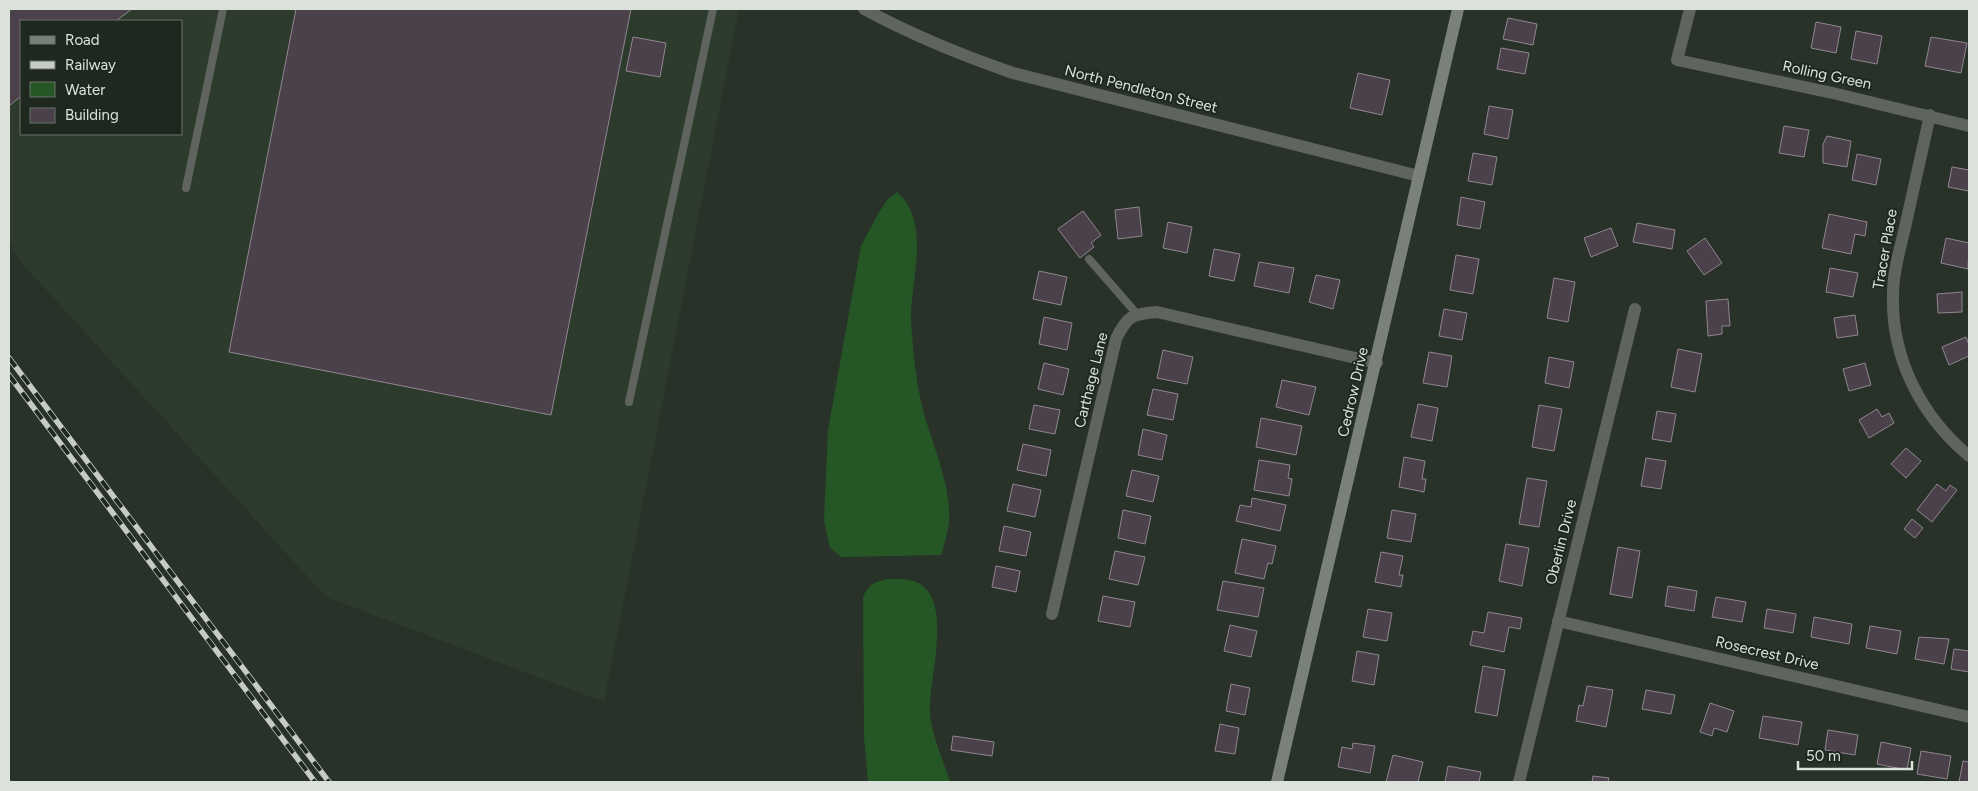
<svg xmlns="http://www.w3.org/2000/svg" width="1978" height="791" font-family="Figtree,sans-serif">
<rect width="100%" height="100%" fill="#293228"/>
<path fill="#2d3b2c" fill-rule="evenodd" d="M9,9h730l-135,693 -278,-105 -305,-335 -12,-20zM21,21h160v113h-160z"/>
<path fill="#255626" d="M897,192c35,31 13,88 14,128 2,31 5,64 13,94 10,35 27,70 25,107 -1,11 -5,23 -7,34l-101,2 -11,-9 -6,-28 4,-90 33,-184 17,-32 9,-14z
M887,579c11,0 23,-1 33,5 33,20 8,98 10,129 2,24 13,46 20,69h-82l-4,-45 -1,-139c5,-13 10,-16 24,-19z"/>
<path fill="#4a414b" stroke="#908691" d="M9,9h123l-16,12h-95v75l-12,10z
M296,9h335l-80,406 -322,-63z
M1508,18l29,6 -4,21 -30,-6z
M1816,22l25,5 -5,26 -25,-5z
M1856,31l26,5 -5,28 -26,-5z
M633,37l33,6 -6,34 -34,-6z
M1931,37l36,6 -6,30 -36,-7z
M1501,48l28,5 -4,21 -28,-5z
M1358,73l32,7 -8,35 -32,-7z
M1489,106l24,4 -5,29 -24,-5z
M1784,126l25,4 -5,27 -25,-4z
M1827,136l24,5 -4,26 -24,-4v-19z
M1473,153l24,4 -5,28 -24,-4z
M1857,154l24,5 -5,26 -24,-5z
M1952,167l17,3v21l-21,-4z
M1461,197l24,5 -5,27 -23,-4z
M1139,207l3,29 -24,3 -3,-29z
M1083,211l18,24 -10,8 3,4 -14,11 -22,-29z
M1829,214l38,8 -2,14 -10,-2 -4,20 -29,-6z
M1168,222l24,5 -5,26 -24,-5z
M1637,223l38,7 -3,19 -39,-7z
M1611,228l7,18 -27,11 -7,-19z
M1705,238l17,25 -18,12 -17,-24z
M1946,238l23,5 -1,26 -27,-6z
M1214,249l26,5 -6,27 -25,-5z
M1456,255l23,4 -6,35 -23,-4z
M1259,262l35,6 -5,25 -35,-7z
M1830,268l28,5 -5,24 -27,-5z
M1039,271l28,6 -6,28 -28,-6z
M1316,275l24,5 -7,29 -24,-7z
M1554,278l21,4 -7,40 -21,-4z
M1962,292v20l-24,1 -1,-19z
M1728,299l2,27h-8v8l-14,2 -2,-35z
M1444,309l23,4 -5,27 -23,-4z
M1855,315l3,20 -21,3 -3,-20z
M1044,317l28,6 -5,27 -28,-6z
M1966,337l3,8v11l-20,9 -7,-18z
M1678,349l24,5 -7,38 -24,-5z
M1163,350l30,7 -6,27 -30,-6z
M1429,352l23,4 -5,31 -24,-4z
M1549,357l25,5 -5,26 -24,-5z
M1044,363l25,6 -6,26 -25,-6z
M1865,363l6,22 -22,6 -6,-22z
M1282,380l34,7 -7,28 -33,-8z
M1153,389l25,5 -5,26 -26,-5z
M1418,404l20,4 -6,33 -21,-4z
M1034,405l26,5 -5,24 -26,-5z
M1539,405l23,4 -8,42 -22,-4z
M1877,409l5,8 7,-4 5,10 -25,15 -10,-18z
M1657,411l19,3 -5,28 -19,-3z
M1261,418l41,8 -6,29 -40,-8z
M1143,429l24,6 -5,25 -24,-5z
M1023,444l28,6 -5,26 -29,-6z
M1906,448l15,13 -15,17 -15,-14z
M1404,457l21,4 -3,18h4l-2,13 -25,-5z
M1646,458l20,3 -5,28 -20,-3z
M1259,460l31,5 -2,13 4,1 -3,17 -35,-6z
M1132,470l27,6 -6,26 -27,-6z
M1527,478l20,3 -8,46 -20,-3z
M1013,484l28,6 -6,27 -28,-6z
M1937,484l9,7 4,-6 7,5 -25,32 -15,-12z
M1252,498l34,7 -6,26 -44,-10 4,-16 11,2z
M1123,510l28,6 -6,28 -27,-6z
M1392,510l24,4 -5,28 -24,-4z
M1912,519l11,9 -8,10 -11,-9z
M1004,526l27,6 -5,24 -27,-5z
M1242,539l34,7 -4,18 -4,-1 -4,16 -29,-6z
M1506,544l23,4 -7,38 -23,-5z
M1618,547l22,4 -8,47 -22,-4z
M1115,551l30,6 -7,28 -29,-6z
M1381,552l22,4 -4,19h4l-2,12 -26,-5z
M996,566l24,5 -4,21 -24,-5z
M1223,581l41,7 -6,29 -41,-7z
M1668,586l29,5 -3,20 -29,-5z
M1103,596l32,6 -5,25 -32,-6z
M1716,597l30,5 -4,20 -30,-5z
M1368,609l24,4 -5,28 -24,-4z
M1767,609l29,5 -3,19 -29,-5z
M1488,612l34,6 -2,11 -11,-2 -5,25 -34,-7 3,-14 11,2z
M1814,617l38,7 -3,20 -38,-7z
M1230,625l27,6 -6,26 -27,-6z
M1870,626l31,5 -4,23 -31,-6z
M1919,637l30,2 -5,25 -29,-5z
M1954,649l15,2v21l-18,-3z
M1357,651l22,4 -5,30 -22,-4z
M1483,666l22,4 -8,46 -22,-4z
M1231,684l19,4 -5,27 -19,-4z
M1587,686l26,4 -7,37 -30,-6 3,-16 4,1z
M1646,690l29,5 -4,19 -29,-5z
M1710,703l24,8 -7,21 -13,-4 -2,8 -12,-4z
M1763,716l39,6 -4,23 -39,-7z
M1220,724l19,4 -4,26 -20,-3z
M1828,730l30,5 -3,20 -30,-5z
M953,736l41,6 -2,14 -41,-6z
M1881,742l30,6 -4,22 -30,-6z
M1353,743l22,3 -5,27 -32,-6 4,-20 10,2z
M1921,751l30,5 -4,23 -30,-5z
M1393,755l30,7 -5,20h-32z
M1963,761l6,1v20h-10z
M1448,766l33,6 -2,10h-34z
M1593,776l16,2 -1,4h-16z"/>
<g fill="none" stroke-linecap="round" stroke-linejoin="round">
<path stroke="#5f645f" stroke-width="8" d="M186,188l37,-179
M1089,259l48,55
M629,402l84,-393"/>
<path stroke="#5f645f" stroke-width="12" d="M864,9c48,26 97,46 149,64l406,103
M1690,9l-13,51 160,34 132,32
M1930,115c-8,36 -16,72 -24,108 -5,23 -13,47 -13,71 -2,64 28,122 76,162
M1052,614l64,-275c11,-23 16,-25 41,-27l220,51
M1558,621l411,96
M1519,782l116,-473"/>
<path stroke="#7a817a" stroke-width="12" d="M1277,782l181,-773"/>
<defs>
<path id="rail" d="M9,358l320,424
M9,375l306,407"/>
</defs>
<use href="#rail" stroke="#c6ccc5" stroke-width="5.5"/>
<use href="#rail" stroke="#1f281f" stroke-width="4" stroke-dasharray="11" stroke-linecap="butt"/>
</g>
<g text-anchor="middle" stroke-width="4" stroke-linejoin="round" paint-order="stroke">
<g font-size="15" fill="#dbe1db" stroke="#1f281f">
<text transform="translate(1827 75) rotate(12)" y="5">Rolling Green</text>
<text transform="translate(1141 89) rotate(14)" y="5">North Pendleton Street</text>
<text transform="translate(1885 249) rotate(-80)" y="5">Tracer Place</text>
<text transform="translate(1091 380) rotate(-76)" y="5">Carthage Lane</text>
<text transform="translate(1353 392) rotate(-77)" y="5">Cedrow Drive</text>
<text transform="translate(1561 542) rotate(-76)" y="5">Oberlin Drive</text>
<text transform="translate(1767 653) rotate(13)" y="5">Rosecrest Drive</text>
</g>
</g>
<rect width="1978" height="791" fill="none" stroke="#dbe1db" stroke-width="20"/>
<rect x="20" y="20" width="162" height="115" fill="#1f281f" stroke="#6a726a"/>
<rect x="30" y="36" width="25" height="8" fill="#7a817a" stroke="#6a726a"/>
<text x="65" y="45" font-size="15" fill="#dbe1db">Road</text>
<rect x="30" y="61" width="25" height="8" fill="#c6ccc5" stroke="#6a726a"/>
<text x="65" y="70" font-size="15" fill="#dbe1db">Railway</text>
<rect x="30" y="82" width="25" height="15" fill="#255626" stroke="#6a726a"/>
<text x="65" y="95" font-size="15" fill="#dbe1db">Water</text>
<rect x="30" y="108" width="25" height="15" fill="#4a414b" stroke="#6a726a"/>
<text x="65" y="120" font-size="15" fill="#dbe1db">Building</text>
<path d="M1798 761v8h114v-8" fill="none" stroke="#dbe1db" stroke-width="2.5"/>
<text x="1806" y="761" font-size="15" fill="#dbe1db" stroke="#1f281f" stroke-width="4" paint-order="stroke">50 m</text>
</svg>
